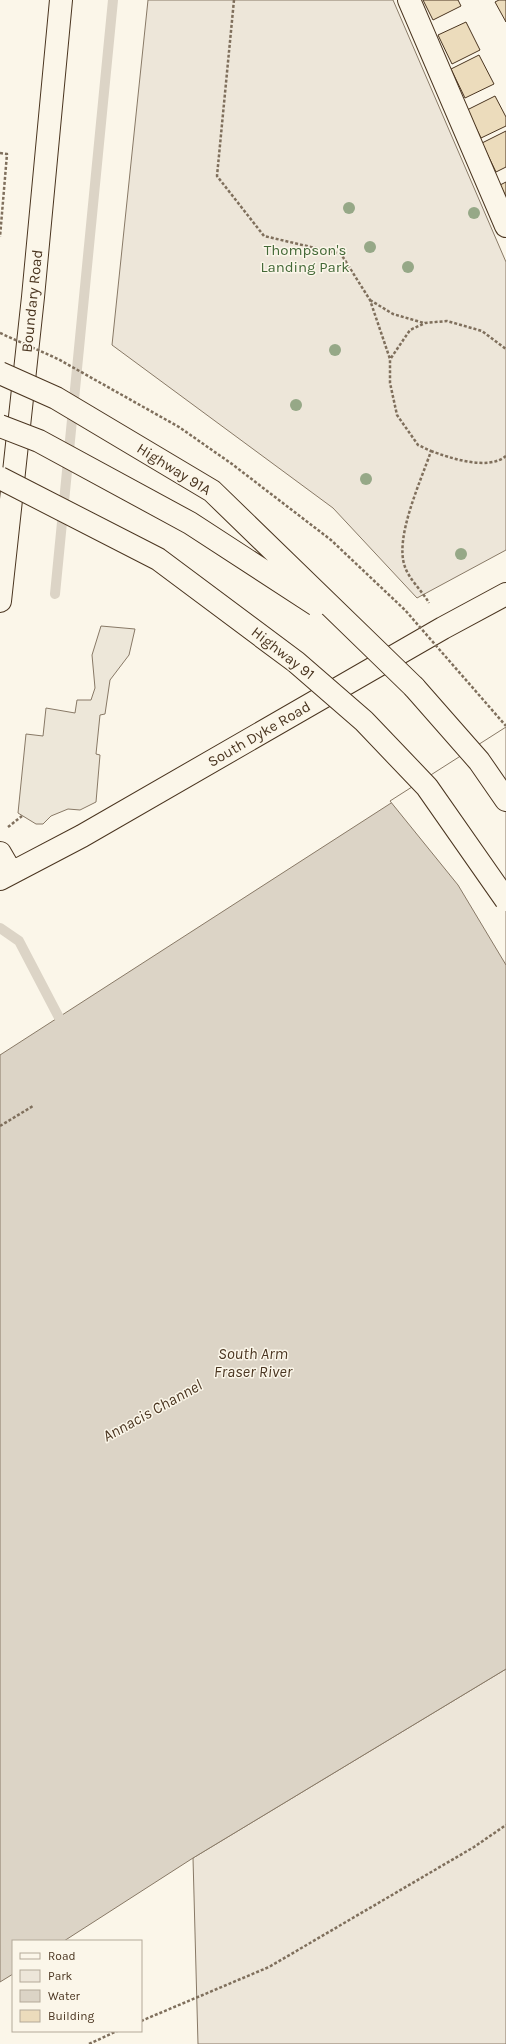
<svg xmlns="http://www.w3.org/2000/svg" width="506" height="2044" font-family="Karla,sans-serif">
<rect width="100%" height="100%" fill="#fbf6e9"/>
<path fill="#ede6d9" stroke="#887966" d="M148,0h245l113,262v288l-89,48 -84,-90 -221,-163z
M506,1669v375h-308l-5,-186z"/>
<path fill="#ede7d9" stroke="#887966" d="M101,626l34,3 -6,26 -19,25 -5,34 -5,1 -4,39 4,1 -4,47 -16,8 -12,-1 -17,7 -8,8h-7l-18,-11 8,-79 17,2 3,-28 29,5 2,-13h14l4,-12 -3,-33z"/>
<path fill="#dcd4c6" stroke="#887966" d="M506,729v940l-313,189 -129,83h-51v33l-13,8v-927z"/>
<path fill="#fbf6e9" stroke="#887966" d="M506,727v238l-48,-80 -68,-84z"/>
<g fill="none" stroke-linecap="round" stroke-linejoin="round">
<path stroke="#dcd4c6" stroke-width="10" d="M55,594l58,-594
M0,928l19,13 46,88"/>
</g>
<path fill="#ecdcbc" stroke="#4a3520" d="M423,0h35l3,6 -28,14z
M499,0h7v22l-11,-20z
M466,22l14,28 -28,14 -14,-29z
M479,55l15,29 -29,14 -14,-29z
M495,96l11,21v9l-25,12 -14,-28z
M506,131v36l-10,5 -14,-29z
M506,182v15l-6,-12z"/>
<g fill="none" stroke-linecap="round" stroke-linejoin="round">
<defs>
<path id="minor" d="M409,0l97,226
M0,601l33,-304 28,-297
M0,853l11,19
M0,879l82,-43 361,-208 63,-34"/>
<path id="highway" d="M414,687l65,74 27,39"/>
</defs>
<use href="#minor" stroke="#4a3520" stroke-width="24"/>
<use href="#highway" stroke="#4a3520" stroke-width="24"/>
<path stroke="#7f6f5c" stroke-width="2.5" stroke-dasharray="3 2" stroke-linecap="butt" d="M234,0l-17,176 47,60 77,18 29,46 20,59v24l7,32 21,30 13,6c-10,30 -37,87 -26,116 4,12 18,25 24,36
M0,153l7,1 -7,83
M370,300l23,14 31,9
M391,358l19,-28 15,-7 22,-2 35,10 24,18
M431,451c19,7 57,20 75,5
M8,827l14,-11
M0,1126l33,-20
M141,2021l128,-54 205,-120 32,-22
M89,2044l28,-13"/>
<use href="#minor" stroke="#fbf6e9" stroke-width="22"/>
<use href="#highway" stroke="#fbf6e9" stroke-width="22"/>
<defs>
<path id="highway-bridge" d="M0,373l56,25 156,93 202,196
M0,426l39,15 151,82 126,82
M0,478l158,81 138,103 68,59 63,66 79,113"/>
</defs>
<use href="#highway-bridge" stroke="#4a3520" stroke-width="24" stroke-linecap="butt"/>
<path stroke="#7f6f5c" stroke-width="2.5" stroke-dasharray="3 2" stroke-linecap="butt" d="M0,333l58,26 121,68 53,37 99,76 74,70 101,116"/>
<use href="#highway-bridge" stroke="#fbf6e9" stroke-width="22"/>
</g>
<g fill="#96a887">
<circle cx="349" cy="208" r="6"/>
<circle cx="474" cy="213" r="6"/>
<circle cx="370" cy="247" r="6"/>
<circle cx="408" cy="267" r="6"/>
<circle cx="335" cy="350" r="6"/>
<circle cx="296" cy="405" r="6"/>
<circle cx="366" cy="479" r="6"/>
<circle cx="461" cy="554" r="6"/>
</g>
<g text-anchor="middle" stroke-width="3" stroke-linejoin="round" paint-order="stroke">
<g font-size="15" fill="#436837" stroke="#fbf6e9">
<text x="305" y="255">Thompson's<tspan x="305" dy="17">Landing Park</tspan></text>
</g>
<g font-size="15" fill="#4a3520" stroke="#fbf6e9">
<text transform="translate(32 301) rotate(-84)" y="5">Boundary Road</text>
<text transform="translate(174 469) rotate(32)" y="5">Highway 91A</text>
<text transform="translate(283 653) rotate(38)" y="5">Highway 91</text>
<text transform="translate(259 734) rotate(-30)" y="5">South Dyke Road</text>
</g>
<g font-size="16" font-style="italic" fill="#4a3520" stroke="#fbf6e9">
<text x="253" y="1359">South Arm<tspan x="253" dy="18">Fraser River</tspan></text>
<text transform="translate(152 1410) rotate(-29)" y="6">Annacis Channel</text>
</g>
</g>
<rect x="12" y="1940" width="130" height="92" fill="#fbf6e9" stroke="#b4a999"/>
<rect x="20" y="1953" width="20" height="6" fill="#fbf6e9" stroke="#b4a999"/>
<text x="48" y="1960" font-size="12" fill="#4a3520">Road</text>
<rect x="20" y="1970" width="20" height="12" fill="#ede6d9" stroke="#b4a999"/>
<text x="48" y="1980" font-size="12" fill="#4a3520">Park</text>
<rect x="20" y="1990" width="20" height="12" fill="#dcd4c6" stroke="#b4a999"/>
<text x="48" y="2000" font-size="12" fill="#4a3520">Water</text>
<rect x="20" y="2010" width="20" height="12" fill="#ecdcbc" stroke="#b4a999"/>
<text x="48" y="2020" font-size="12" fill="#4a3520">Building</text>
</svg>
